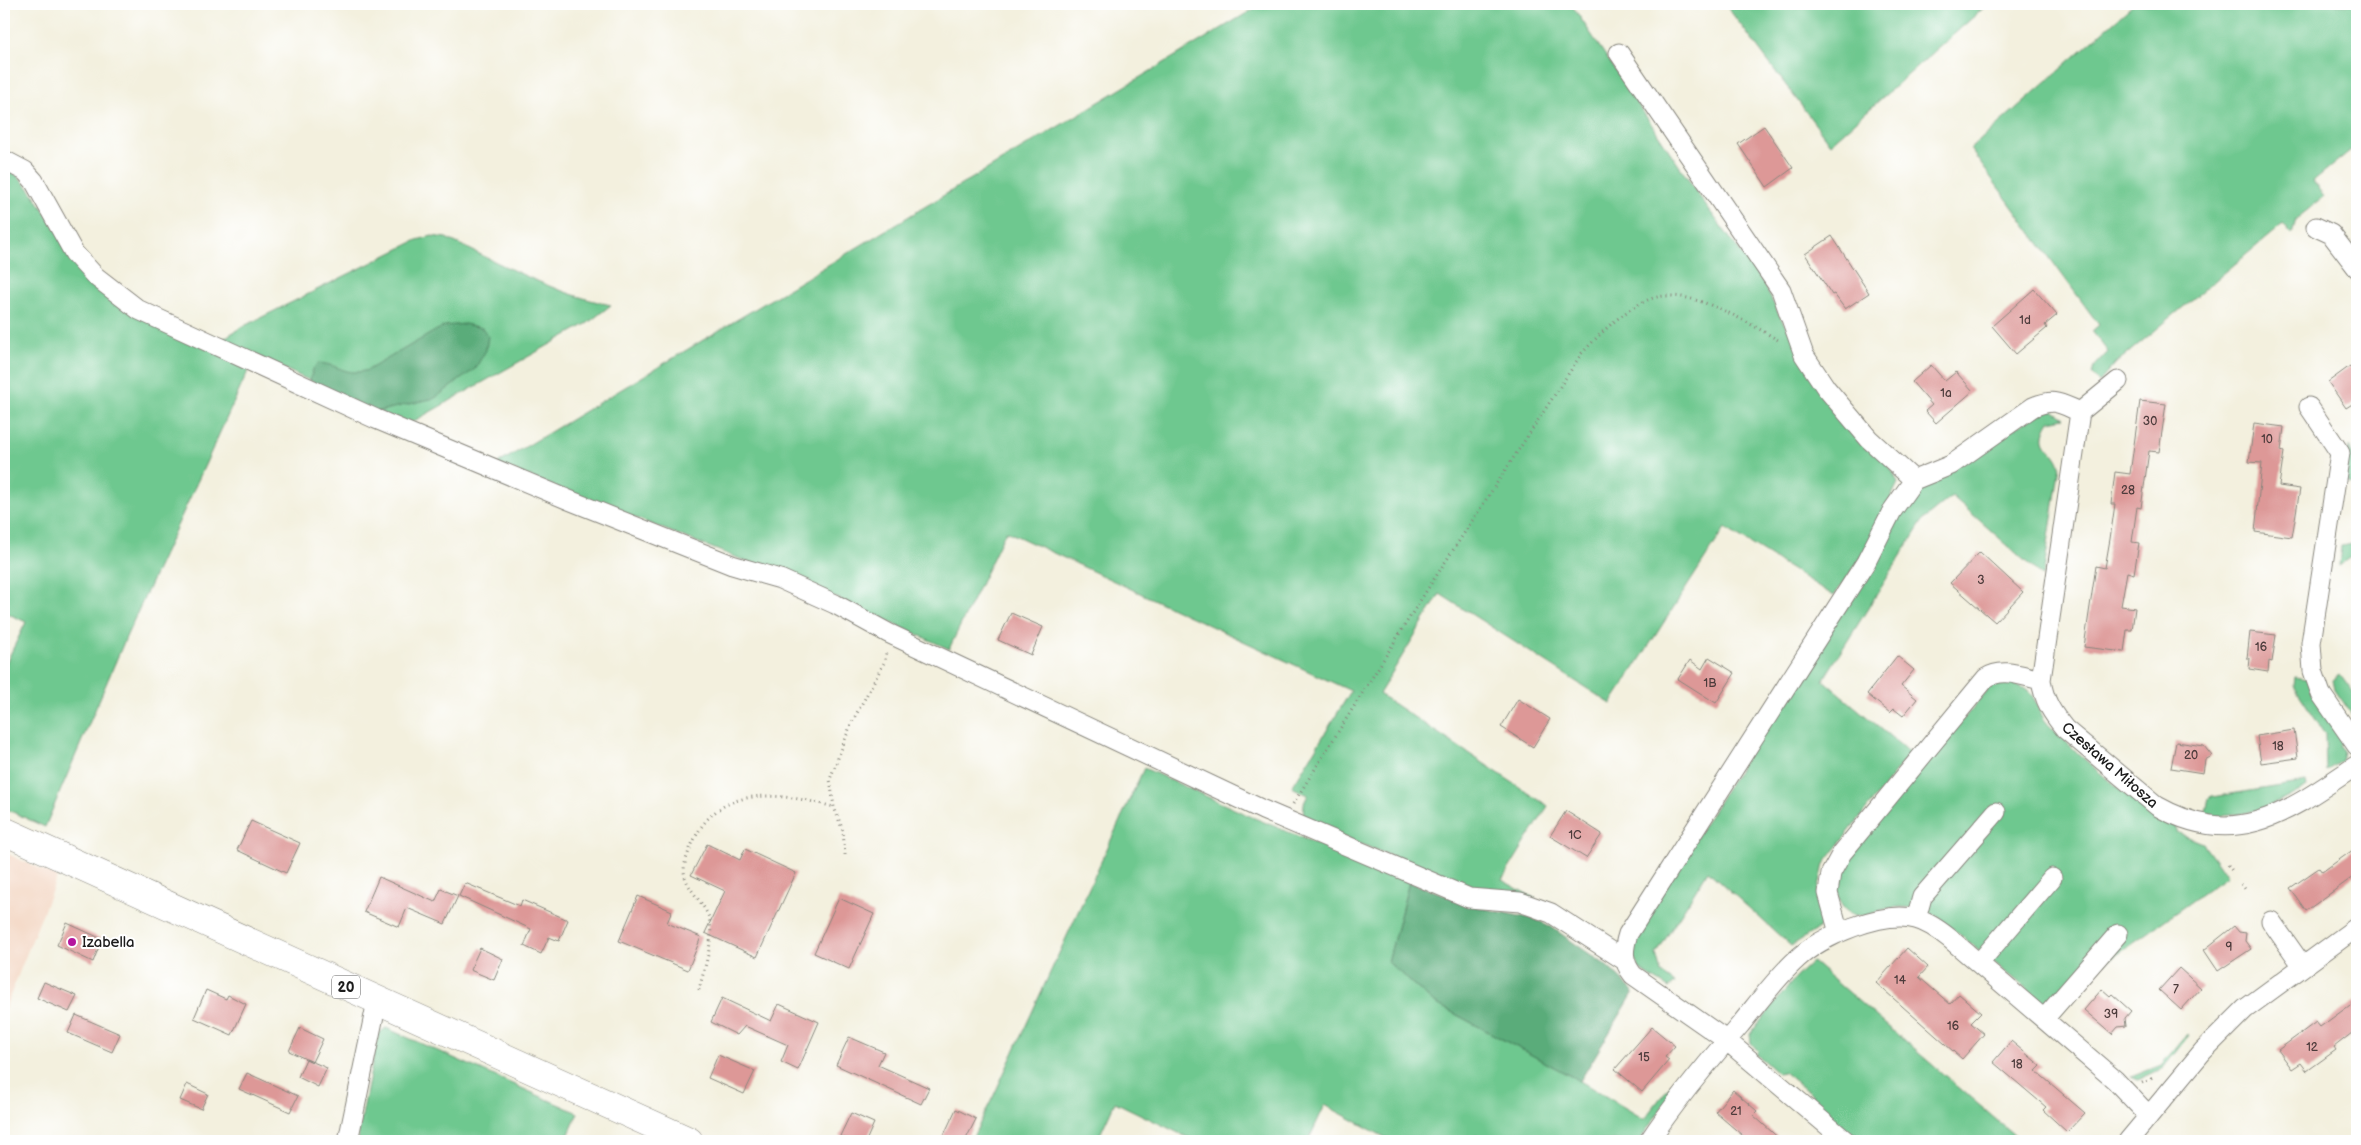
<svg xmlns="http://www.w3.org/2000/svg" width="2361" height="1145" font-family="'Balsamiq Sans',sans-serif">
<rect width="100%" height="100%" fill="#fff"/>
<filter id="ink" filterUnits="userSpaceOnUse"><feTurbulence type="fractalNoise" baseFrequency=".02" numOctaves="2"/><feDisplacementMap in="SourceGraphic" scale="10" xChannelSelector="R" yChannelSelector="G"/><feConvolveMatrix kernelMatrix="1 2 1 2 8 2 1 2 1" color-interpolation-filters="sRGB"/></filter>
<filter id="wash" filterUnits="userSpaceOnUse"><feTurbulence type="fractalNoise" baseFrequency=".0096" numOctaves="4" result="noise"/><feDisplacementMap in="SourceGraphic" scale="20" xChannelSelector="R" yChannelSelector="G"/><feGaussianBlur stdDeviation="1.12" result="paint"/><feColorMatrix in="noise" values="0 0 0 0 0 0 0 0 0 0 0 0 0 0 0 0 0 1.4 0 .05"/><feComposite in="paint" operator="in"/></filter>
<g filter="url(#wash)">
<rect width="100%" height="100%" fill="#f3f0de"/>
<path fill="#f3d4bf" d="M4,852l53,25 -53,134z"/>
<path fill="#6ec88f" stroke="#457256" d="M1262,4h315l-4,3 133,199 56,75 21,41 110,150 5,11 -35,72 -29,41 -109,-68 -114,176 -171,-110 -61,100 169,112 -46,74 34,19 -38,-5 -28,-7 -160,-63 -7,-8 1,-13 4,-8 -16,-8 59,-96 -345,-160 -57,118 -132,-60 -320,-125z
M1725,4h263l-158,140z
M2134,4h223v141l-44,36 11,16 -28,22 -4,16 -9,-11 -167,139 -17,19 -7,-8 2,-7 14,-15 -16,-21 7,-6 -129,-176z
M4,168l14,8 14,16 55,84 163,91 -123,268 -82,192 -41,-19v-141l22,-45 -22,-10z
M432,236l14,2c54,25 106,55 165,67l-23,18 -181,102 -186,-85 19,-12 177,-88z
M2053,410l12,8 -15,3c-16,26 3,24 10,44l-17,112 -91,-81 -28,23 -101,161 87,73 -86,111 -6,28 5,29 -4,7 -28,18 -83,-75 -52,83 5,19 14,10 -6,5 -29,-18 -7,-14 4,-24 259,-414 22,-31 119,-72z
M2348,447l9,14v25l-7,-2 -5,-4z
M2357,543v10l-18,13 2,-20z
M2340,674l17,23v25l-22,-32 -2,-10z
M2295,677l13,2 35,63 -3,3 3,6 -2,10 -15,10 -1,-37 -31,-48z
M2000,683c8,0 18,1 25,6 12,7 13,25 23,35 38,38 80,77 128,102v6l27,11 24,33 -124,88 -44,51 -121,-98c-18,-9 -36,-13 -56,-7 -7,2 -16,7 -23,6 -28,-5 -23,-35 -15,-54l147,-176z
M1144,768l108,49 157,65 -21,80 45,40 147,79 64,38 35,-45 4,3 -44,64h-154l-9,-6 -4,6h-80l-67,-36 -17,36h-113l-80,-39 -18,39h-126l23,-46z
M2306,782l1,5c-33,19 -63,32 -102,28l4,-16 3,-2z
M1812,962l2,1 207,178h-163l-47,-40 1,-6 -28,-23 -7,1 -21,-19 2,-3 -7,-8 -1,-9 45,-56z
M386,1028l192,85 -12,28h-209l21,-107z
M2187,1034l2,1 -26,33 -25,12 -7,-3 30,-12z"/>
<path fill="#5aac7a" stroke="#3b644b" d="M465,324l17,4 6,8 -2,14 -11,19 -40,29 -59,14 -66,-31 3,-12 5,-6c22,1 26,14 50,7l67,-39 10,-5z
M1409,882l73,26 52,11 16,7 57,40 27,26 -54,89 -147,-79 -45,-40z"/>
<g id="blocks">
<path fill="#dd9897" d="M1764,126l29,42 -26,19 -29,-43z
M1832,236l37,57 -24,16 -11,-15 -2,1 -27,-41z
M2034,289l23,26 -12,10 2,3 -31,26 -24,-28z
M1931,365l14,16 11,-9 17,19 -37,32 -11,-12 7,-6 -20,-23z
M2350,366l7,10v25l-11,7 -18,-26z
M2140,401l26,3 -7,48 -10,-1 -8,57 -4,-1 -5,35 7,1 -5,31 -7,-2 -6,34 14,2 -3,22h-5l-3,22 -40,-5 12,-81 9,2 5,-29 5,-35h-4l4,-32 15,2z
M2254,423l30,4 -3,24 3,1 -5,34 21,3 -8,48 -37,-5 7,-69 -13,-1z
M1980,552l43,40 -28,30 -45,-39z
M1011,613l32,14 -12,28 -33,-15z
M2250,632l26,3 -4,27 -3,-1 -1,11 -19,-3 1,-11h-3z
M1897,656l17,14 -13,16 16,13 -14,17 -9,-7 -4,4 -23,-19z
M1709,657l26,16 -19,30 -38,-24 12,-19 12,9z
M1518,699l32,20 -17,28 -32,-20z
M2294,730l4,28 -37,5 -4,-27z
M2176,742l28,4 8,10 -7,4 -2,13 -32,-5z
M1566,811l36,23 -16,24 -36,-22z
M251,821l49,22 -14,30 -49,-23z
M707,844l33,16 5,-11 51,24 -39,84 -52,-24 20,-42 -34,-16z
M2357,847v27l-51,37 -16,-23 29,-20 3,4z
M379,877l56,25 6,-13 17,7 -13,28 -38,-16 -8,19 -35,-15z
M465,883l55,23 2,-6 46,20 -9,21 -10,-4 -8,17 -17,-8 7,-17 -72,-33z
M638,896l34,15 -5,12 34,14 -13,33 -69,-29z
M839,898l35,16 -25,55 -35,-16z
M67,923l35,16 -9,23 -36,-17z
M2234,926l5,6 7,1 -1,8 6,8 -33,22 -14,-21z
M480,948l23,11 -9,21 -24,-10z
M1907,948l21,19 -9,10 31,27 9,-10 22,19 -10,10 13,11 -22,25 -86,-76z
M2179,968l22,20 -20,22 -22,-20z
M44,982l33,14 -8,16 -32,-14z
M2102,989l8,7 2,-2 19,17 -6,7 1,8 -8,1 -6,7 -28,-24z
M206,990l20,9 2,-4 18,9 -14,31 -38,-17z
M722,998l49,23 8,-17 40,18 -21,48 -17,-8 7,-17 -43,-19 -8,9 -26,-13z
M2357,1000v29l-23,18 2,3 -29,21 -6,-8 -9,6 -14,-19 38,-28 4,5z
M76,1015l44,19 -8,18 -44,-19z
M1652,1027l23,19 -10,11 4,3 -27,32 -27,-23z
M300,1028l23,11 -11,23 -23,-11z
M849,1037l35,15 -6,13 51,23 -8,16 -85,-39z
M2011,1041l30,25 -5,5 49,42 -18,19 -24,-22 3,-3 -53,-45z
M718,1055l37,16 -11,23 -36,-16z
M306,1059l21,9 -9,19 -20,-10z
M247,1073l51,23 -8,16 -51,-23z
M187,1084l21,10 -7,15 -21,-9z
M1733,1090l24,21 -4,4 29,26h-33l-34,-29z
M956,1109l20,10 -11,22h-24z
M851,1113l23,10 -8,18h-14l-12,-5z"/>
</g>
</g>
<g filter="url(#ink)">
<use href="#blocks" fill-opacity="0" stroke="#88867d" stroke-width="1"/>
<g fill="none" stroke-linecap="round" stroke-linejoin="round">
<defs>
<path id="street" d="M1619,53l162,237 23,65 22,33 43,51 45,41
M4,160l21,11 9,10 40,72 21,23 44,34 237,109 193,81 163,65 48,14 55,25 53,29 375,177 206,88 51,4 31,11 73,47
M2316,227l15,7 26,34
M2118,381l-38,31 -39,268c3,21 11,33 24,49l92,77c81,46 133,4 200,-41
M2309,407l31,46 -29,190 2,28 8,23 36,52
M1916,919l6,-22 74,-85
M2271,921l31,44
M1839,933l-11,-40 3,-20 11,-20 144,-175c17,-11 36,-2 55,2
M1979,963l73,-85
M2044,1019l74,-85
M348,1141l29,-140
M1649,1141c27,-41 59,-79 91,-116 18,-22 36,-47 57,-66 24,-23 86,-49 119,-40 12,3 23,11 33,19l166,142 34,36
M1846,1141l-120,-101 -93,-65c-11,-14 -10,-25 -5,-41l238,-372 26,-51 22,-31 37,-15 82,-58c22,-9 26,-4 47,5
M2128,1141l75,-90 42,-42 112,-82"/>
<path id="primary" d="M4,831l685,310"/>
</defs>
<use href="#street" stroke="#88867d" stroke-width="21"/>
<use href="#primary" stroke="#88867d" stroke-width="29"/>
<path stroke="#88867d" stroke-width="3" stroke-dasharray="1 4" stroke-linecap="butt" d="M1293,804l132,-211 157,-240c20,-21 41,-43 68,-54 38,-14 97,23 128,41
M845,855l-2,-24 -9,-24 -4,-28 21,-55 34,-63 1,-8
M2228,865l5,7
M2241,884l5,6
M699,990c5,-22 16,-50 10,-72 -5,-16 -24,-30 -25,-47 0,-10 7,-25 11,-33 27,-56 90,-44 139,-31
M2142,1083l13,-6"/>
<use href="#street" stroke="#fff" stroke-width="19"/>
<use href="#primary" stroke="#fff" stroke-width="28"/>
</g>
</g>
<circle fill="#b5179e" stroke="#fff" stroke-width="2" cx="72" cy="942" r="5"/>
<g text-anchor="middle" stroke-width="4" stroke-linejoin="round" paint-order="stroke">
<g font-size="12" fill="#4c3b3b">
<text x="2025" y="324">1d</text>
<text x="1946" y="397">1a</text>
<text x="2150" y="425">30</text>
<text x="2267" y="443">10</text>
<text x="2128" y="494">28</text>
<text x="1981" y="584">3</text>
<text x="2261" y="651">16</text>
<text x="1710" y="687">1B</text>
<text x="2278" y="750">18</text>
<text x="2191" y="759">20</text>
<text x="1575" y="839">1C</text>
<text x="2229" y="951">9</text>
<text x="1900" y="984">14</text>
<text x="2176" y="993">7</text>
<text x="2111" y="1018">39</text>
<text x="1953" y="1030">16</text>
<text x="2312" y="1051">12</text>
<text x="1644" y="1061">15</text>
<text x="2017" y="1068">18</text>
<text x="1736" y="1115">21</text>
</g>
<rect fill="#fff" stroke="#606060" stroke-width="1" x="332" y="975.5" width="28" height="23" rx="4"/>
<g font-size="14" font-weight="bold" fill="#1c1c1c">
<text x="346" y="992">20</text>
</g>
<g font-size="15" fill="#1c1c1c" stroke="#fff">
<text transform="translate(2110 765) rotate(41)" y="5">Czesława Miłosza</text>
</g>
<g font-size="15" fill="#1c1c1c" stroke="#fff" text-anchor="start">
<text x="82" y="947">Izabella</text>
</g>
</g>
<rect width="2361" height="1145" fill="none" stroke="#fff" stroke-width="20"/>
</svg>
